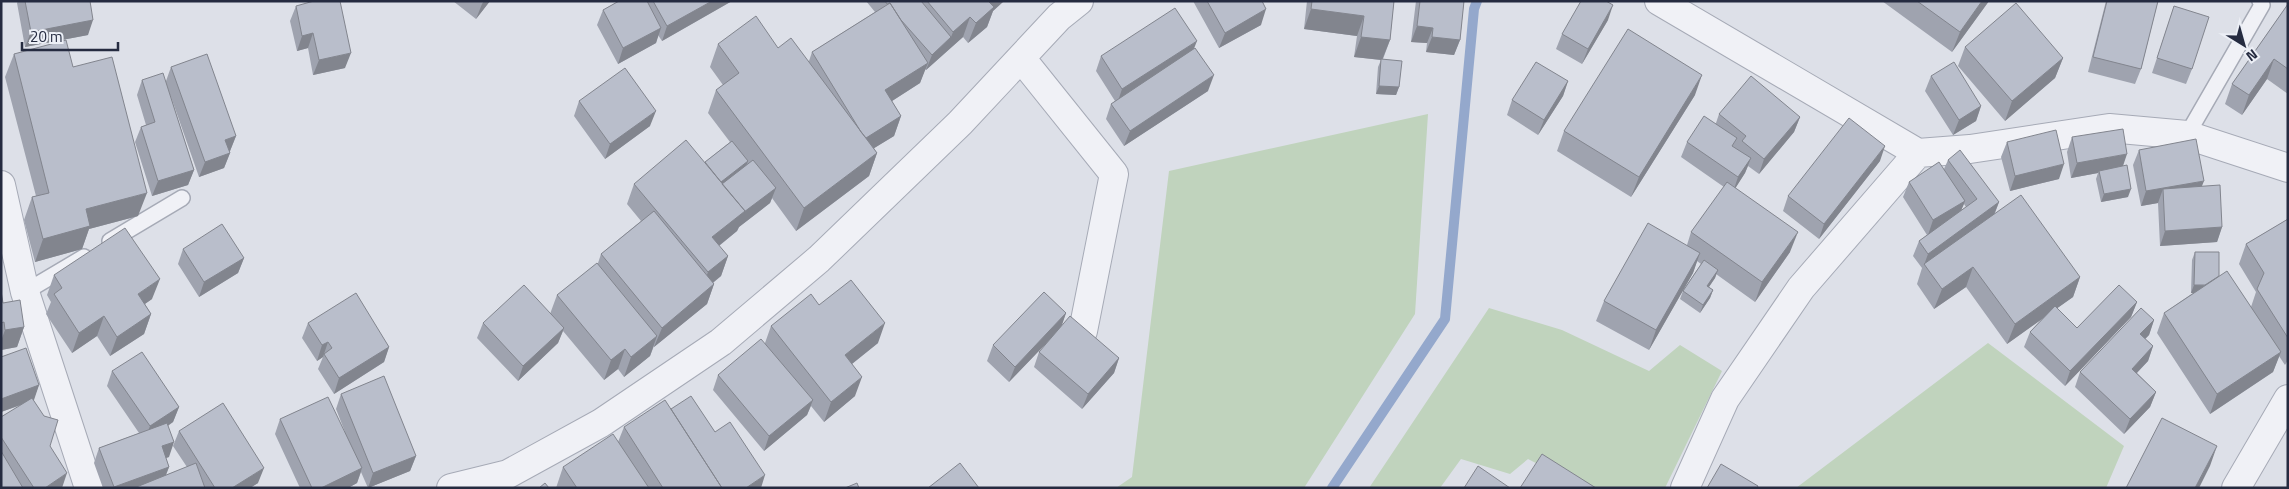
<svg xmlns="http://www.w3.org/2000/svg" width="2289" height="489" font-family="'Titillium Web',sans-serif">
<rect width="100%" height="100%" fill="#dde0e8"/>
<path fill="#c0d3bd" d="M1428,114l-13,200 -111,174h-188l16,-11 37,-306z
M1489,308l73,22 87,41 31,-26 42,26 -57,117h-81l-56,-29 -18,15 -49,-15 -21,29h-71z
M1988,343l136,103 -18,42h-310z"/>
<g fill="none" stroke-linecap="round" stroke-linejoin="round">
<path stroke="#94a8cc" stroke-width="10" d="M1332,488l113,-169 29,-310 3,-8"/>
<defs>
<path id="service" d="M2187,135l75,-130 -2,-4
M110,241l72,-43
M25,292l59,-35"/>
<path id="minor" d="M1659,1l259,152 52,-4 139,-21 78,7 101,33
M1021,58l93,116 -31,157
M1,185l24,107 64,196
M451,488l57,-14 93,-51 120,-81 98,-83 141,-136 99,-106 20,-16
M1685,488l40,-89 76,-111 117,-135"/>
<path id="tertiary" d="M2236,488l52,-89"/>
</defs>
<use href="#service" stroke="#a6aab6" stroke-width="18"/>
<use href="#minor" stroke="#a6aab6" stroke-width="30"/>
<use href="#tertiary" stroke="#a6aab6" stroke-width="30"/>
<use href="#service" stroke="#f0f1f6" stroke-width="15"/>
<use href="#minor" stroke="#f0f1f6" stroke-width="28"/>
<use href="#tertiary" stroke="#f0f1f6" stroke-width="28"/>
</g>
<path fill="#9fa3af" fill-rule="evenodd" d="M18,1h72l-2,34 -63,12 -8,-44z
M453,1h37l-14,18z
M619,1h113l-70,40 -4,-6 -2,8 -38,21 -21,-39 6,-15z
M866,1h138l-11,10 -6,16 -19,16 -5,-6 -37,33 -1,-1 -5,14 -28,18 9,15 -7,20 -20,12 3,5 -8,23 -73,55 -24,-33 -2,5 -31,24 -2,4 -18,15 9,10 -7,20 -8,7 1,1 -7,20 -53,43v-1l-4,10 -26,21 -6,-8 -14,11 -41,-49 -5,12 -40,38 -41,-43 6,-15 67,-9 7,-19 41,-32 3,-9 40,-33 -14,-17 7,-20 71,-22 25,-20 -22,-29 8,-23 7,-5 -13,-18 8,-23 60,4 31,13 3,-9 63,-40z
M1193,1h69l-1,24 -42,23z
M1307,1h87l-4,39 -7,19 16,28 -3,8 -20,-1 2,-27 3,-7 -27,-3 3,-21 -53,-7z
M1416,1h48l-4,39 -6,15 -28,-3 1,-9 -16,-1z
M1882,1h107l-37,51z
M2106,1h52l-17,68 -6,15 -47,-12z
M2288,4v90l-21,-15 -25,36 -17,-11 7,-20z
M296,6l49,62 -32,7 -5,-27 -11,3 -7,-30z
M2174,6l18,63 -6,15 -34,-11z
M1608,20l-26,44 -26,-15 6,-15z
M1965,47l98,11 -8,20 -50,43 -47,-55z
M1194,49l14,42 -84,55 -18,-27 5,-15 4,-3 -19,-30 5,-15z
M14,54l59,13 65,149 -49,13 -7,20 -47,13 -11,-42 8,-23 4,-1 -31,-119z
M171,67l65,69 -6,15 -1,1 1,1 -6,15 -25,9 -29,-83 24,76 -6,15 -36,11 -17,-54 6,-15 5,-2 -9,-30 5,-15 24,1z
M1931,76l50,30 -5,15 -23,14 -28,-44z
M1568,81l-5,15 -25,39 -31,-20 5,-15z
M1695,95l-64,102 -74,-46 7,-20z
M579,101l71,25 -45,33 -31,-43z
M1719,114l81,3 -6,15 -35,42 -11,-8 -3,7 -10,15 55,64 -35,50 -39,-28 -1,4 -6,9 4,3 -3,8 -10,15 -20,-14 3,-8 18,-27 -4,-3 -4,12 -44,77 -53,-29 8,-20 83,-56 4,-13 33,-45 -43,-30 6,-15 29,-19z
M2072,137l51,29 5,31 -27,5 -5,-23 2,-6 -27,5 -4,-26z
M2007,142l52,37 -49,12 -9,-34z
M2139,150l63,36 20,41 -5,15 -57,4 -2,-43 -17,3 -8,-41z
M1948,160l51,42 -4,11 85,64 -7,20 -16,11 20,20 60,-26 -6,15 -66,69 -41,-39 6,-15 13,-14 -36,26 -41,-57 -32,22 -17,-25 5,-16 -9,-12 6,-15 8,-6 -24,-38 6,-15 35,-13zM1964,204l2,3 -5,3z
M1880,161l-61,78 -36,-28 5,-15z
M2288,219v141l-3,5 -6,-9 -6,16 -63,42 -53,-81 7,-20 29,-20h-2l1,-33 3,-8 24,24 32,31 5,-15 -17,-28 7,-20z
M183,249l61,9 -6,15 -39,24 -21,-33z
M54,275l98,24 -7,5 6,10 -7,20 -34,22 -13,-20 -25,17 -26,-39 5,-12 -4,-7z
M1,291l2,12 21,24 -7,20 -16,3z
M819,305l59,38 -26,21 3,32 -31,26 -13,-16 -4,9 -43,36 -51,-61 5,-15 47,-32 6,-17z
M1066,313l-5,13 58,32 -5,15 -32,36 -48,-42 5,-15 15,-17 -45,47 -22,-21 6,-16z
M2154,320l-5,15 -4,4 8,7 -5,15 -11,12 19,19 -6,15 -26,27 -49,-47 5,-15z
M308,323l81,24 -5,15 -50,32 -16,-25 5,-12 -6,4 -15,-23z
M1,357l38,28 -6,15 17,46 12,42h-61v-71l20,-12 -20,7z
M112,371l67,36 -6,15 -5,4 1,31 -3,1 3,9 -3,8 21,-8 -14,-21 6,-15 79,52 -8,5h-147l-9,-25 5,-15 40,-15 -32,-47z
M341,394l75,62 -6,15 -42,17 -7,-16 -4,11 -9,5h-48l-25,-54 5,-15 65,13 -9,-23z
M671,409l44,23 46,56h-205l7,-21 55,-25 6,-15z"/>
<path fill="#82858e" d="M484,1h6l-14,18 6,-15z
M712,1h20l-70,40 5,-15z
M988,1h16l-11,10 -6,16 -19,16 8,-20z
M1982,1h7l-37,51 8,-20z
M1613,5l-5,15 -26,44 6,-15z
M1266,9l-5,16 -42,23 6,-15z
M1311,9l53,7 -7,20 -53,-7z
M970,17l-7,20 -37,33 6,-15 19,-18 2,-5z
M93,20l-5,15 -63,12 6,-15z
M1417,26l16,2 -6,15 -16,-1z
M661,28l-5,15 -38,21 5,-16z
M313,33l-5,15 -11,3 5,-15z
M1361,37l29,3 -8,20 -28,-3z
M1432,37l28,3 -6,15 -28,-3z
M1197,41l-6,15 -74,48 5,-15z
M351,53l-6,15 -32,7 6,-15z
M2063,58l-8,20 -50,43 7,-20z
M2274,59l-7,20 -25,36 7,-20z
M928,63l-8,20 -42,27 7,-20z
M1214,75l-6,16 -84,55 6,-15z
M1702,75l-7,20 -64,102 8,-20z
M1568,81l-5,15 -25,39 6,-15z
M1379,86l20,1 -3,8 -20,-1z
M1981,106l-5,15 -23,14 6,-15z
M656,111l-6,15 -45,33 5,-15z
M901,116l-7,20 -36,22 7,-20z
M1800,117l-6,15 -35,42 5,-15z
M236,136l-6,15 -10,4 5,-15z
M1885,146l-5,15 -61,78 5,-15z
M230,153l-6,15 -25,9 6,-15z
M877,153l-8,23 -73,55 8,-23z
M2127,154l-5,15 -23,2 -1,2 -27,5 6,-15z
M1751,158l-6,15 -12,19 5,-15z
M748,161l-3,8 -21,17 -6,-2z
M2064,164l-5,15 -49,12 5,-15z
M194,170l-6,15 -36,11 6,-15z
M2204,181l-6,15 -35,-7 -5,14 -17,3 5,-15z
M776,188l-6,15 -31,24 -2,4 -32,26 7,-20 33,-26z
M2131,189l-3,8 -27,5 3,-8z
M147,193l-9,23 -49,13 -7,20 -47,13 8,-23 43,-30z
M1965,201l-6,15 -31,19 5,-15z
M1999,202l-6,15 -69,48 4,-11z
M2222,227l-5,15 -57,4 5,-15z
M1798,232l-8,20 -35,50 7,-20z
M1700,253l-7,20 -44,77 7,-20z
M728,256l-7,20 -20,16 7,-20z
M244,258l-6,15 -39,24 5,-15z
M1973,267l-7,20 -32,22 8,-20z
M1718,270l-3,8 -11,16 3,-8z
M2080,277l-7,20 -66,47 8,-20z
M160,279l-8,20 -22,15 8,-20z
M714,284l-7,20 -53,43 8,-19z
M2194,285l25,1 -3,8 -25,-1z
M1713,290l-3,8 -10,15 3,-8z
M2137,302l-6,15 -66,69 5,-15z
M1066,313l-5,15 -52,54 6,-15z
M151,314l-7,20 -34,22 7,-19z
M104,316l-7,20 -25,17 7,-20z
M2154,320l-5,15 -14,14 5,-15z
M885,323l-7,20 -40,32 7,-20z
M24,327l-7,20 -16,3v-9l4,-11z
M564,328l-6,15 -40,38 5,-15z
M657,336l-7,20 -26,21 7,-20z
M328,342l-5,15 -6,4 5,-16z
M2153,346l-5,15 -22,23 6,-15z
M389,347l-5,15 -50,32 5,-16z
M625,349l-7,20 -14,11 7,-20z
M2281,352l-8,20 -63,42 7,-20z
M1119,358l-5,15 -32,36 6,-15z
M862,377l-7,19 -31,26 7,-20z
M39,385l-5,15 -33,12v-13z
M2156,392l-6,15 -26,27 6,-15z
M813,400l-6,15 -43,36 5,-15z
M179,407l-6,15 -29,19 6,-15z
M174,442l-5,15 -13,4 6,-15z
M2217,446l-7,20 -11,22h-4z
M416,456l-6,15 -42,17 5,-15z
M169,467l-6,15 -16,6h-34l1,-1z
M264,468l-6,15 -8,5h-18z
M362,468l-5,15 -9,5h-27z
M67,473l-5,15h-17z
M765,475l-4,13h-15z"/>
<path fill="#b9becb" stroke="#82858e" d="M25,1h65l3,19 -62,12z
M314,1h26l11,52 -32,7 -6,-27 -11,3 -6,-30z
M619,1h28l14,27 -38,20 -20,-38z
M653,1h59l-45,25z
M885,1h36l30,36 -19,18 -31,-35 -11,-17 -3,1z
M927,1h61l6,6 -18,16 -6,-6 -17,15z
M1207,1h55l4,8 -41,24z
M1312,1h82l-4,39 -29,-3 3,-21 -53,-7z
M1420,1h44l-4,39 -28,-3 1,-9 -16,-2z
M1581,1h25l7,4 -25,44 -26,-15z
M1917,1h65l-22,31z
M2107,1h51l-17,68 -48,-12z
M890,3l38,60 -43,27 16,26 -35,22 -5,-6 -49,-80z
M2016,3l47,55 -51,43 -47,-54z
M2288,4v65l-14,-10 -25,36 -17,-11z
M2174,6l35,11 -17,52 -35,-11z
M1175,8l22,33 -75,48 -21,-33z
M756,16l22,32 13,-10 86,115 -73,55 -88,-118 23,-17 -21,-29z
M1628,29l74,46 -63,102 -75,-46z
M66,40l7,27 39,-10 35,136 -61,16 4,17 -47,13 -11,-42 17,-4 -35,-139z
M1195,48l19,27 -84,56 -19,-27z
M207,54l29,82 -11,4 5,13 -25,9 -34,-95z
M1381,59l21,2 -3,26 -20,-1z
M1536,62l32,19 -24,39 -32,-20z
M1954,62l27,44 -22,14 -28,-44z
M625,68l31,43 -46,33 -31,-43z
M163,73l31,97 -36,11 -17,-54 14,-5 -13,-42z
M1751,76l49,41 -36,42 -22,-18 4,-5 -27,-22z
M1704,116l33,22 -5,8 19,12 -13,19 -51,-35z
M1849,118l36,28 -61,78 -36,-28z
M2123,129l4,25 -50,9 -5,-26z
M2056,130l8,34 -49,12 -8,-34z
M2196,139l8,42 -58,10 -7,-41z
M686,140l59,71 -33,26 16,19 -20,16 -74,-88z
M732,141l16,20 -27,21 -16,-20z
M1960,150l39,52 -71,52 -9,-13 58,-42 -29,-39z
M753,160l23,28 -32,24 1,-1 -23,-27z
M1939,162l26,39 -32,19 -24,-38z
M2127,165l4,24 -27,5 -5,-23z
M1727,182l71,50 -36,50 -71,-50z
M2220,185l2,42 -57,4 -2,-42z
M2021,195l59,82 -65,47 -42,-57 -31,22 -18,-25z
M654,211l60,73 -52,44 -61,-74z
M2288,219v119l-31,-49 7,-16 -18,-29z
M1648,223l52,30 -44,77 -52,-29z
M222,224l22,34 -40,24 -21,-33z
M125,228l35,51 -22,15 13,20 -34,23 -13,-21 -25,17 -25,-39 8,-6 -8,-13z
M2195,252h24v24l-14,9h-11z
M1704,260l14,10 -11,16 6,4 -10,15 -20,-14z
M597,263l60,73 -26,21 -6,-8 -14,11 -54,-65z
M2227,271l54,81 -64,42 -53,-81z
M851,280l34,43 -40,32 17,22 -31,25 -60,-76 40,-32 8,11z
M524,285l40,43 -41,38 -40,-43z
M2119,285l18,17 -67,69 -40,-39 25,-26 22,22z
M1,291l2,12 17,-3 4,27 -19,3 -1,-8 -3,1z
M1044,292l22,21 -51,54 -22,-22z
M356,293l33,54 -50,31 -15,-24 8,-6 -4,-6 -6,3 -14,-22z
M2141,308l13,12 -14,14 13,12 -21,23 24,23 -26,27 -50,-47z
M1070,316l49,42 -31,36 -49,-42z
M761,339l52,61 -44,36 -51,-61z
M26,348l13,37 -38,14v-42z
M142,352l37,55 -29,19 -38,-55z
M384,376l32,80 -43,17 -32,-79z
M691,396l24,36 15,-10 35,53 -19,13h-24l-51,-79z
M328,397l34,71 -41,20h-9l-32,-69z
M32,398l12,18 14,4 -8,26 17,27 -22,15h-11l-33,-51v-20z
M665,400l57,88h-59l-39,-61z
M223,403l41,65 -32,20h-17l-36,-57z
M2162,418l55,28 -22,42h-69z
M167,423l7,19 -12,4 7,21 -55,20 -15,-39z
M613,434l36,54h-72l-14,-21z
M1,451l22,37h-22z
M1542,454l54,34h-76z
M196,463l9,25h-71z
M960,463l19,25h-51z
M1721,464l37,22 -1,2h-50z
M1478,466l32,22h-46z
M545,483l4,5h-10z
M857,483l2,5h-14z"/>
<rect width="2289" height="489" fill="none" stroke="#252b40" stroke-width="5"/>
<g transform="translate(2244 45) rotate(143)" stroke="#eceff6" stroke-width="4" paint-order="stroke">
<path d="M0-4L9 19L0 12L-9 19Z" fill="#252b40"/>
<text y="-8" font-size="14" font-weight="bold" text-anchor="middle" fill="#252b40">N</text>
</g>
<path d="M22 42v8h96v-8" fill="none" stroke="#252b40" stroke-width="2.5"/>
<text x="30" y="42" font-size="15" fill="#252b40" stroke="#eceff6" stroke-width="4" paint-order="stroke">20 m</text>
</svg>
